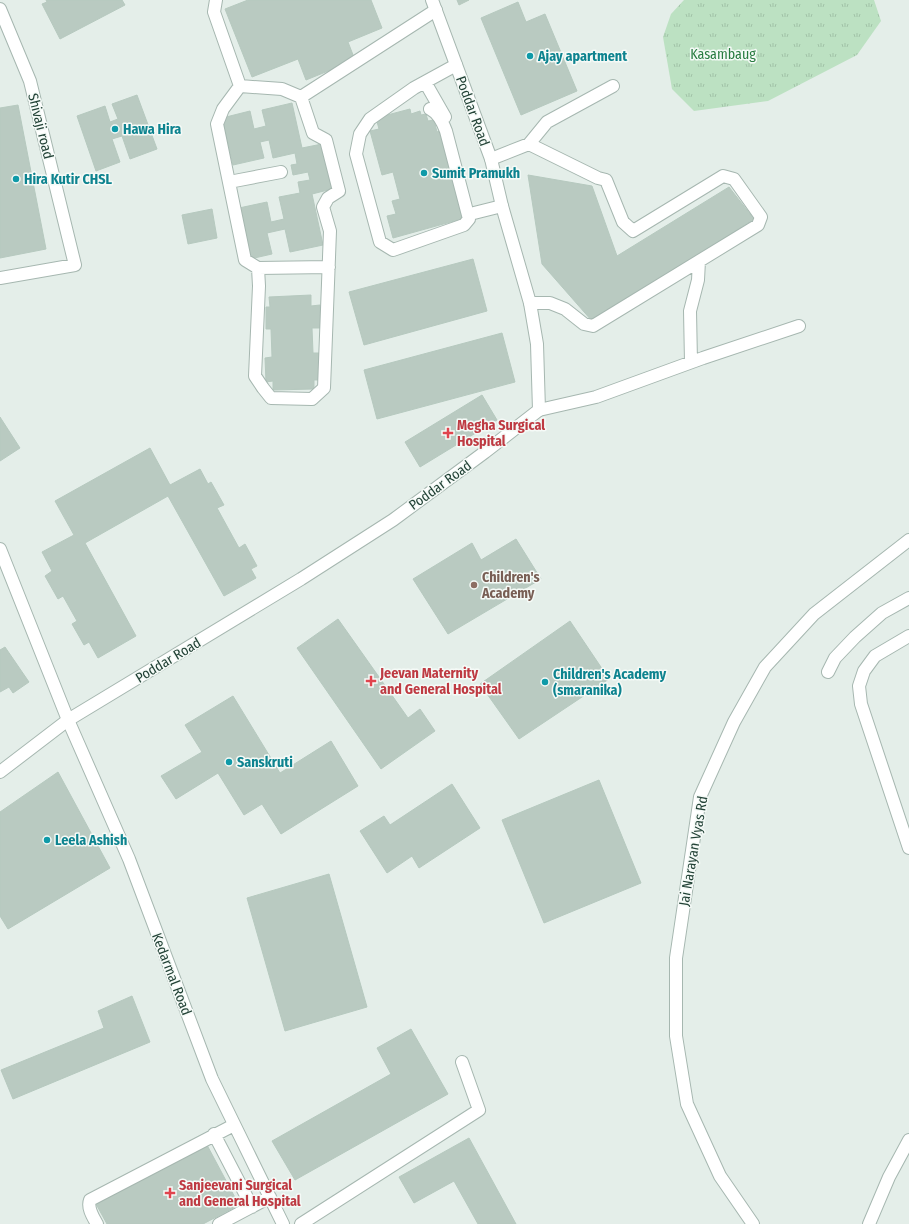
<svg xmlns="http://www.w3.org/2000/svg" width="909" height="1224" font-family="'Fira Sans Condensed',sans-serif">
<defs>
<pattern id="park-tufts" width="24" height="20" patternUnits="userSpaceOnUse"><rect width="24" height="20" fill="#bce1c2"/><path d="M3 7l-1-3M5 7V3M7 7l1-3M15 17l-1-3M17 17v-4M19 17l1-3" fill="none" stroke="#a1c2a7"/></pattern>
</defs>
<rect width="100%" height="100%" fill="#e4eee9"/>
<path fill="url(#park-tufts)" d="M684,0h190l7,21 -24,34 -89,46 -74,10 -22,-22 -9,-52 8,-23z"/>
<path fill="#b9cac1" stroke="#b6c9bf" d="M46,0h76l3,5 -65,34 -18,-35 5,-2z
M248,0h123l11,28 -34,14 7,18 -49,20 -8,-21 -46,18 -27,-68z
M457,0h12l-10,5z
M518,2l8,20 19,-8 32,77 -56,24 -40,-97z
M137,95l20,54 -27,10 -8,-23 -10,3 8,23 -24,9 -19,-55 28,-10 5,16 8,-3 -6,-15z
M292,103l10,45 20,-4 10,45 -20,5 11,51 -33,7 -5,-23 -18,4 5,21 -22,5 -11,-51 28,-6 4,20 13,-3 -5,-22 21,-4 -2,-11 12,-2 -2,-8 -15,3 -2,-10 6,-1 -2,-11 -22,5 -4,-18 -9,2 4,16 -31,7 -11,-47 28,-7 4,18 12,-3 -4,-16z
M18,105l28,144 -46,9v-150z
M410,109l1,5 9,-3 1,4 5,-1 2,7 6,-1 3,12 5,-2 23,88 -72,20 -6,-22 9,-2 -4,-13 8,-2 -7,-27 -11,3 -12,-44 9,-2 -3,-11z
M528,175l64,11 25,70 112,-69 25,32 -162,102 -50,-57z
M212,209l5,29 -29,6 -6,-29z
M473,259l14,52 -123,34 -15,-53z
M311,295v11l9,-1 1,23h-9l1,25h8v27h-7v9l-41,1v-9l-7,1 -1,-24 7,-1 -1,-28h-5v-22h4l-1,-10z
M502,333l13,49 -138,37 -13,-49z
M482,395l15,25 -77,47 -15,-25z
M0,417l20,31 -20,13z
M150,448l20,37 30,-16 8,15 3,-2 13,23 -7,3 22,40 6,-4 12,22 -6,3 5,9 -32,18 -56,-100 -83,47 51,93 -38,22 -9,-16 -5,3 -12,-21 5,-3 -14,-25 -5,3 -13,-23 7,-5 -10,-19 32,-17 -19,-34z
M516,539l25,40 -93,55 -35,-55 59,-36 9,17z
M338,619l70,99 12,-9 15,22 -54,38 -84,-121z
M570,621l39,58 -90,60 -39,-55z
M5,647l24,35 -16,11 -4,-6 -9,5v-42z
M233,696l47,77 51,-32 27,45 -77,48 -19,-30 -18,11 -26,-42 -42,26 -15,-23 41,-24 -17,-27z
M58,772l52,96 -102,61 -8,-13v-104z
M599,780l42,103 -97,40 -42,-103z
M452,784l28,44 -61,40 -7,-12 -25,17 -27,-42 24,-15 6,9z
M329,874l38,133 -82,24 -38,-133z
M132,996l18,46 -137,57 -12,-29 103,-42 -6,-17z
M411,1029l37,65 -153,86 -23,-39 119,-67 -14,-26z
M469,1138l47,86h-38l-24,-43 -40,22 -15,-26z
M207,1145l32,60 -36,19h-96l-11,-20z"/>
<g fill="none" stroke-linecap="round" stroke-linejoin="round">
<defs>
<path id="minor" d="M216,0l-2,12 26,74 -17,23 -6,15 28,136 13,8 1,18 -4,90 8,12 8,10 41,1 12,-11 6,-157 -7,-24 5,-9 11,-7 -13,-51 -13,-7 -12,-36 135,-87
M0,9l30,72 45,184 -75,13
M425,82l20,35
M240,86l42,3 19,8
M430,109c8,4 13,14 16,22l23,88 -5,6 -71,25 -13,-8 -24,-88 4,-20 10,-15 44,-31 42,-23
M529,144l18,-22 66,-36
M491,159l38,-15 69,34 8,2 17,42 10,9 90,-55 11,3 27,38 -3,8 -165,101 -9,-2 -19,-15 -15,-6h-20
M229,182l52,-10
M474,213l28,-7
M258,268l71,-1
M691,362l-1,-51 8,-31 1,-19
M539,410l57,-13 107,-39 96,-32
M0,549l68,171 61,139 83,220 71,145
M909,636l-34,20 -11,15 -5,15 2,18 48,144
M828,672l7,-14 20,-21 27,-24 27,-15
M214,1134l38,73
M97,1224c-4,-7 -10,-16 -7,-24l144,-75
M219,1224l51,-27
M301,1224l178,-114 -17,-48"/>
<path id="tertiary" d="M0,772l68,-52 233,-141 92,-59 92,-68 54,-42 -2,-66 -7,-41 -28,-97 -11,-47 -59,-159
M753,1224l-33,-48 -33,-72 -11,-68v-78l24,-161 34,-75 31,-55 49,-53 95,-74
M869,1224l20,-47 20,-37"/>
</defs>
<use href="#minor" stroke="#a6b7b0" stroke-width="14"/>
<use href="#tertiary" stroke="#a6b7b0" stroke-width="14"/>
<use href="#minor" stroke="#fff" stroke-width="12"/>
<use href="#tertiary" stroke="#fff" stroke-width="12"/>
</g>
<g fill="#0f9aa8" stroke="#f5faf7" stroke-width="1.5">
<circle cx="530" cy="56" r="4"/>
<circle cx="115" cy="129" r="4"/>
<circle cx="424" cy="173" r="4"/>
<circle cx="16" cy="179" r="4"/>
<circle cx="545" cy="682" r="4"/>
<circle cx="229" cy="762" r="4"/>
<circle cx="47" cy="840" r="4"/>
</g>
<g fill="#e0444e" stroke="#f5faf7" stroke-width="1.5">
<path d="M446 427h4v4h4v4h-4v4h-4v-4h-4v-4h4z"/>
<path d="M369 675h4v4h4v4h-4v4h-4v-4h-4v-4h4z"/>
<path d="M168 1187h4v4h4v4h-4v4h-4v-4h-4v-4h4z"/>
</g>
<circle fill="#8d6e63" stroke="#f5faf7" stroke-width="1.5" cx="474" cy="585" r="4"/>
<g text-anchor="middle" stroke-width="3" stroke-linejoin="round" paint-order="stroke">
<g font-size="14" fill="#297c41" stroke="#f5faf7">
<text x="723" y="59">Kasambaug</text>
</g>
<g font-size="14" font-weight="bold" fill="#0d838f" stroke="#f5faf7" text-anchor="start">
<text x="538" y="61">Ajay apartment</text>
<text x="123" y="134">Hawa Hira</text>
<text x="432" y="178">Sumit Pramukh</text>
<text x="24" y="184">Hira Kutir CHSL</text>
<text x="553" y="679">Children's Academy<tspan x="553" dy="16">(smaranika)</tspan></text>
<text x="237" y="767">Sanskruti</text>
<text x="55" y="845">Leela Ashish</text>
</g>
<g font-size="14" fill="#224236" stroke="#f5faf7">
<text transform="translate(473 111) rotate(70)" y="5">Poddar Road</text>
<text transform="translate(41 126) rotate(76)" y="5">Shivaji road</text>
<text transform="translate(440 485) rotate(-36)" y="5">Poddar Road</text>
<text transform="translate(168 660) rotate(-31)" y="5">Poddar Road</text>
<text transform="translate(693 851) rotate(-80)" y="5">Jai Narayan Vyas Rd</text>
<text transform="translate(172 974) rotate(69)" y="5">Kedarmal Road</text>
</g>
<g font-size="14" font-weight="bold" fill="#be3a42" stroke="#f5faf7" text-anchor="start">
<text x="457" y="430">Megha Surgical<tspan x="457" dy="16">Hospital</tspan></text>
<text x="380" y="678">Jeevan Maternity<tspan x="380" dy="16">and General Hospital</tspan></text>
<text x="179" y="1190">Sanjeevani Surgical<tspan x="179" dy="16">and General Hospital</tspan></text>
</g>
<g font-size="14" font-weight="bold" fill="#785e54" stroke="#f5faf7" text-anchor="start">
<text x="482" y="582">Children's<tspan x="482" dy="16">Academy</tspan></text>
</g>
</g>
</svg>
